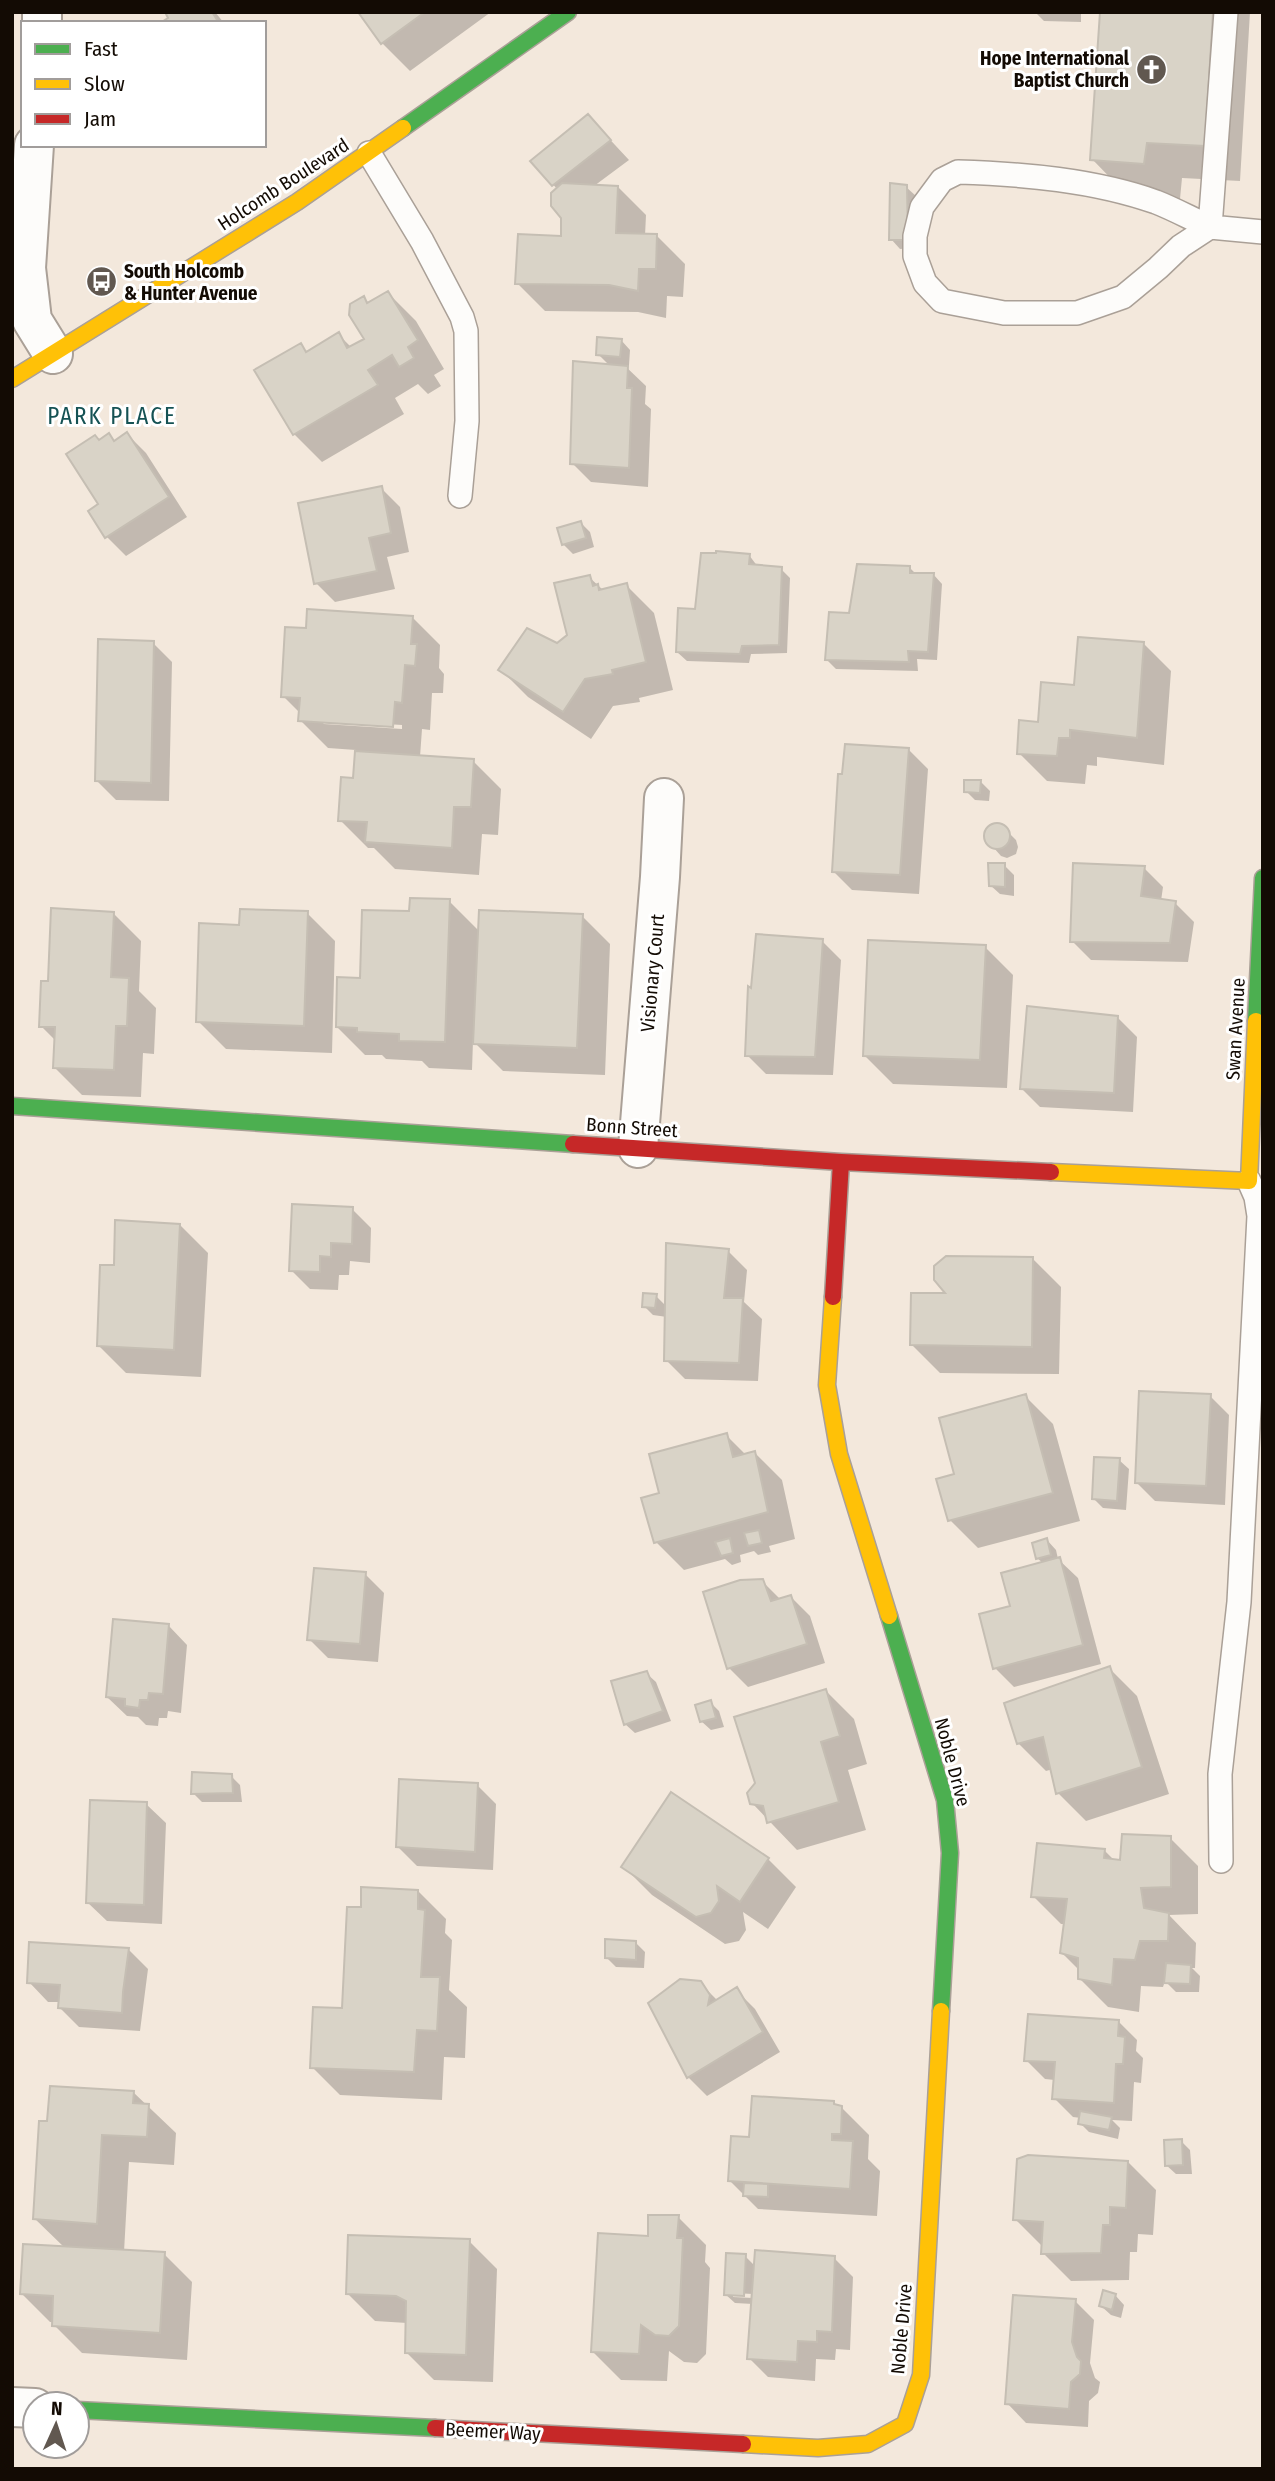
<svg xmlns="http://www.w3.org/2000/svg" width="1275" height="2481" font-family="'Fira Sans Condensed',sans-serif">
<rect width="100%" height="100%" fill="#f3e8dc"/>
<path fill="#0003" fill-rule="evenodd" d="M167,12h48l9,11h-60l7,-5z
M360,12h131l-81,59 -28,-28z
M1035,12h46v10l-37,-1z
M1102,12h148l-10,169 -58,-3 -2,21 -53,-4 -35,-36z
M588,116l41,44 -35,26 24,1 28,28 -1,21h12l28,28 -2,33 -16,-1 -1,22 -28,-6 -93,-1 -28,-28 45,-45 1,-20 -5,-28 -26,-29z
M906,187l10,9v52l-16,1 -9,-10z
M388,293l28,28 28,48 -10,6 7,11 -13,8 -10,-10 -23,14 9,16 -82,48 -28,-28 6,-89 8,8 31,-18 13,13 14,-9 -3,-40 6,5z
M621,340l9,10 -1,15h-5l22,21 -1,18 6,5 -3,78 -57,-5 -19,-19 38,-97 -12,-12z
M127,434l19,19 41,64 -61,39 -19,-19 -6,-33 -1,-63 9,-6 6,7z
M381,488l19,19 9,45 -22,5 8,32 -60,13 -19,-19z
M581,523l9,9 4,15 -21,7 -10,-10z
M749,555l9,12 23,2 9,9 -3,75 -36,1 -2,9 -62,-2 -10,-9 20,-41z
M909,567l7,7h17l9,10 -5,76 -20,-1 1,12 -82,-2 -9,-9 24,-46z
M589,577l14,13 23,-5 28,28 19,77 -34,8 1,4 -27,4 -22,33 -63,-42 -28,-28 57,-24 12,-9z
M412,617l28,28 -1,23 5,6 -1,19h-11l-2,37 -8,-1 -2,28 53,4 28,28 -3,46 -16,-1 -3,41 -84,-6 -21,-21h-6l-28,-28 15,-40 1,-30 -28,-2 -28,-28 1,-6 -18,-18 25,-66zM320,720l82,5v4l-78,-5z
M153,643l19,19 -3,139 -53,-1 -19,-19z
M1143,643l28,28 -7,94 -67,-8v9l-10,-1 -2,19 -38,-3 -28,-28 20,-29 37,-37z
M909,750l19,19 -9,125 -67,-4 -19,-19z
M980,781l10,10 -1,10 -14,-1 -9,-9z
M997,825l9,5 10,10 2,7 -2,7 -9,4 -6,-2 -16,-18 4,-9z
M1004,865l10,10v21l-14,-2 -10,-9z
M1144,868l19,19 -2,14 14,2 19,19 -6,40 -97,-2 -19,-19z
M449,901l31,31 102,-16 28,28 -5,131 -102,-4 -30,-30 -1,29 -43,-2 -7,-7 -36,-2 -4,-4h-17l-28,-28 74,-114z
M113,913l28,28 -2,50 17,17 -2,46 -11,-1 -2,44 -59,-2 -28,-28 2,-26 -15,-15 9,-43z
M307,913l28,28 -3,112 -106,-4 -28,-28 42,-95z
M822,941l19,19 -8,115 -67,-1 -19,-19z
M985,947l28,28 -6,113 -114,-4 -28,-28z
M1118,1018l19,19 -4,75 -93,-5 -19,-19z
M352,1209l19,19 -1,35 -20,-2 -1,14h-10l-1,15 -28,-1 -19,-19z
M180,1225l28,28 -7,124 -75,-4 -28,-28 17,-78z
M728,1251l19,19 -3,32 18,17 -4,62 -73,-2 -19,-19 1,-43 -14,-2 -9,-9 12,-10 11,11z
M1033,1259l28,28 -2,87 -119,-1 -28,-28 37,-50z
M1025,1396l28,28 27,97 -102,27 -28,-28 6,-45z
M1210,1396l19,19 -4,90 -70,-4 -19,-19z
M726,1435l20,20 8,-3 28,28 13,59 -26,7 2,6 -13,3 -4,-4 -14,4 1,7 -9,3 -7,-6 -41,11 -28,-28 5,-48z
M1119,1460l10,9 -3,41 -23,-2 -10,-10z
M1047,1540l9,10 2,9 20,19 23,86 -87,23 -19,-19 17,-61 31,-44 -6,-5z
M365,1574l19,19 -6,69 -50,-4 -19,-19z
M762,1581l19,19 10,-3 19,19 15,47 -77,24 -19,-19z
M168,1625l19,20 -6,68 -13,-2 -1,7h-8l-1,8 -12,-1 -8,-8 -11,-1 -20,-19z
M1109,1668l28,28 32,98 -83,27 -28,-28 -5,-24 -7,2 -28,-28z
M646,1673l10,9 15,39 -36,12 -10,-9z
M826,1691l28,28 13,45 -19,6 18,60 -69,20 -45,-47z
M710,1702l9,9 5,16 -13,3 -10,-9z
M231,1776l9,9 2,17h-40l-9,-9z
M477,1785l19,19 -3,66 -76,-4 -19,-19z
M146,1804l20,19 -4,101 -55,-3 -20,-19z
M1170,1838l28,28v48l-29,1 27,28 -1,25h-3l8,8 -1,16h-23l-11,-11 -2,6 -22,-1 -2,26 -31,-5 -28,-28v-8l-18,-18 3,-29h-4l-28,-28 71,-46 11,11h7z
M768,1859l28,28 -28,42 -25,-17 3,18 -7,11 -14,3 -73,-49 -28,-28z
M418,1891l28,28 -1,14 7,7 -3,50 18,17 -2,51 -21,-1 -2,43 -102,-5 -28,-28 32,-57 18,-101z
M636,1943l9,9 -1,16 -28,-1 -10,-10z
M129,1950l19,19 -8,62 -61,-4 -19,-19v-6h-12l-19,-20z
M700,1983l18,18 18,-11 19,19 25,43 -73,44 -19,-19z
M1118,2021l19,19 -1,11 7,7 -2,25 -7,-1 -2,39 -20,-1 8,8 -2,11 -29,-7 -9,-9 1,-5 -8,-1 -19,-19 1,-18 -10,-1 -19,-19z
M133,2092l43,41 -2,32 -45,-3 -5,90 40,2 28,28 -5,78 -105,-7 -28,-28v-3h-4l-28,-28 43,-46 -31,-30 14,-95z
M833,2103l8,4 28,28 -1,24 12,12 -3,45 -119,-7 -28,-28 21,-43z
M1181,2141l9,9 2,24h-16l-10,-9z
M1128,2162l28,28 -3,45 -15,-1 -1,18h-7l-1,28 -58,1 -28,-28v-6l-28,-28z
M678,2217l28,28 -1,17 5,6 -4,86 -9,9 -13,-1 -15,-11 -2,30 -46,-1 -28,-28 56,-114z
M469,2241l28,28 -4,113 -59,-2 -28,-28 1,-29 -32,-2 -28,-28z
M745,2256l10,10 79,-8 19,19 -3,73 -14,-1 -1,11 -19,-1 -1,22 -47,-4 -19,-19 4,-54 -18,-1 -10,-9zM733,2293l20,1v4l-20,-1z
M1115,2295l9,10 -3,13 -10,-3 -10,-9z
M1075,2301l19,19 -4,43 5,15 5,4 -2,11 -9,8 -1,26 -62,-4 -19,-20z"/>
<path fill="#d9d3c7" stroke="#c5beb3" stroke-width="2" d="M165,12h47l7,11h-59l8,-5z
M358,12h67l-44,32z
M1100,12h113l-8,134 -58,-3 -3,21 -54,-4z
M588,114l23,26 -59,46 -22,-25z
M562,183l56,3 -2,47 41,1 -1,35h-17l-1,22 -29,-6 -94,-1 3,-50 43,2v-18l-10,-12v-13z
M890,183l17,2 1,55h-19z
M388,291l30,49 -10,7 6,11 -15,9 -7,-12 -24,15 10,15 -85,50 -39,-65 47,-27 5,9 33,-20 8,16 17,-9 -15,-24 1,-11 14,-8 3,7z
M597,337l25,2 -2,18 -24,-2z
M573,361l55,5 -1,22h5l-3,80 -59,-4z
M127,432l42,65 -64,41 -17,-27 10,-7 -32,-50 29,-19 4,5 10,-7 5,8z
M382,486l9,47 -22,5 8,33 -63,13 -16,-81z
M581,521l5,17 -24,7 -5,-17z
M716,551l34,3 -1,10 33,3 -3,78 -37,1 -2,8 -64,-2 2,-44 17,1 6,-56h15z
M857,564l53,2v7h24l-6,79 -20,-1 1,11 -84,-2 4,-48 20,1z
M590,575l3,11 5,-2 1,6 28,-7 19,79 -34,8 1,4 -28,5 -22,33 -65,-42 29,-42 30,15 10,-8 -13,-52z
M307,609l106,7 -2,28h6l-2,22 -10,-1 -3,38 -7,-1 -2,25 -95,-6 2,-23 -19,-1 4,-70 21,1z
M1078,637l66,5 -7,96 -67,-8v8h-11l-2,18 -40,-2 2,-34 19,2 3,-40 33,3z
M98,639l56,2 -3,142 -56,-2z
M845,744l64,4 -9,127 -68,-3 6,-98h4z
M355,751l119,8 -3,48h-17l-2,41 -87,-6 2,-20 -29,-1 3,-44 12,1z
M964,780h17l-1,13 -16,-1z
M984 836a13 13 0 1 1 26 0a13 13 0 1 1-26 0Z
M988,863h17v24l-16,-1z
M1073,863l72,3 -4,30 35,5 -6,42 -100,-1z
M410,898l40,1 -5,143 -46,-1v-7l-42,-2v-4l-21,-1 1,-50 23,1 2,-68 47,1z
M51,908l63,4 -3,65 18,1 -2,48h-11l-2,44 -61,-2 2,-41h-16l2,-46h7z
M240,909l68,2 -4,115 -108,-4 3,-99 40,2z
M479,910l104,4 -6,134 -104,-4z
M756,934l67,5 -8,118 -70,-1 3,-70 3,2z
M868,940l118,5 -6,115 -117,-4z
M1027,1006l91,10 -4,77 -94,-4z
M292,1204l61,3 -1,37 -21,-1v14l-11,-1v16l-31,-1z
M115,1220l65,4 -6,126 -77,-4 3,-81h14z
M666,1243l63,6 -5,49h19l-4,65 -75,-2z
M946,1256l87,1 -1,90 -122,-2 1,-52h34l-11,-13v-14z
M643,1293l14,1 -2,14 -13,-1z
M1139,1391l72,3 -5,92 -71,-3z
M1026,1394l27,99 -105,28 -12,-42 18,-5 -15,-56z
M727,1433l6,24 22,-6 13,61 -114,31 -13,-45 18,-5 -10,-39z
M1094,1457l26,1 -3,43 -25,-2z
M759,1530l3,13 -14,3 -4,-13z
M730,1538l3,15 -12,3 -6,-14z
M1047,1538l4,17 -15,4 -4,-16z
M1060,1557l23,88 -90,24 -14,-55 31,-8 -9,-33z
M314,1568l52,4 -6,72 -53,-4z
M763,1579l8,22 20,-6 16,49 -80,25 -24,-77 37,-12z
M113,1619l56,5 -6,70 -14,-1 -1,7h-8l-1,8 -14,-2v-7l-19,-2z
M1110,1666l32,101 -86,27 -13,-57 -26,7 -13,-41z
M647,1671l16,40 -39,14 -13,-44z
M826,1689l14,47 -19,6 18,60 -72,21 -4,-17 -13,-2 -3,-11 8,-10 -21,-66z
M711,1700l5,18 -16,4 -5,-17z
M192,1772l40,2 1,19 -42,1z
M399,1779l79,4 -3,69 -79,-5z
M671,1792l98,66 -29,44 -23,-16 2,15 -8,12 -15,4 -75,-50z
M90,1800l57,2 -3,103 -58,-2z
M1122,1834l49,2v51l-30,1 3,20 25,5 -1,28h-28l-5,19 -21,-1 -2,26 -34,-6v-21l-18,-5 7,-54 -36,-2 6,-54 68,6 -1,9 16,2z
M361,1887l57,3v19l7,1 -4,67h19l-3,54 -20,-1 -3,42 -104,-4 3,-61 29,1 5,-101h14z
M605,1939l31,2v19l-31,-2z
M29,1942l100,6 -6,44 -1,21 -64,-5 2,-23 -33,-2z
M1166,1963l25,2 -1,19 -26,-1z
M680,1979l21,2 9,14 -2,10 29,-18 26,45 -76,46 -39,-75z
M1028,2014l91,6 -1,16 7,1 -2,27h-7l-2,39 -62,-4 3,-37 -31,-1z
M50,2086l84,5 -1,12 16,1 -2,33 -45,-2 -5,89 -64,-5 6,-98h8z
M752,2096l82,5v3l8,2 -1,28h-9v6l21,1 -3,48 -122,-8 3,-45 18,1z
M1080,2111l32,6 -3,13 -31,-6z
M1182,2139l1,26 -18,1 -1,-26z
M1028,2155l100,6 -2,47 -16,-1v18h-7l-2,28 -60,1 2,-32 -30,-2 4,-61z
M744,2183l24,1v13l-25,-1z
M648,2215h31l-2,23h6l-4,88 -10,10 -14,-1 -14,-10 -2,29 -48,-2 7,-119 50,3z
M348,2235l122,4 -4,116 -61,-2 1,-52 -10,-5 -50,-2z
M23,2244l142,8 -5,81 -108,-7 1,-30 -33,-2z
M755,2250l80,6 -3,76 -15,-1v11l-19,-1 -1,21 -50,-3z
M726,2253l20,1 -2,42 -20,-1z
M1103,2290l13,4 -4,16 -13,-4z
M1013,2295l63,4 -4,43 5,15 4,4 -1,13 -9,8 -2,27 -64,-5z"/>
<g fill="none" stroke-linecap="round" stroke-linejoin="round">
<defs>
<path id="lane" d="M1226,12l-16,215 53,5
M369,153l53,88 40,76 4,14 1,90 -7,75
M958,172c65,2 136,8 198,30 18,7 36,17 54,25l-29,19 -23,22 -35,29 -46,16h-73l-62,-12 -17,-18 -10,-27v-20l7,-29 20,-27z
M1221,1861l-1,-87 19,-172 20,-386 -3,-19 -7,-16"/>
<path id="street" d="M42,23v-11
M34,145l-8,123 6,52 21,34
M638,1148l22,-271 4,-79
M12,2407l23,1"/>
<path id="fast" d="M403,128l165,-116
M1256,1021l7,-143
M12,1106l561,38
M889,1616l56,184 5,53 -9,158
M77,2410l358,18"/>
<path id="slow" d="M12,379l285,-177 106,-74
M1051,1172l198,9 7,-160
M833,1297l-6,88 12,69 50,162
M743,2444l75,4 50,-4 37,-20 16,-49 20,-364"/>
<path id="jam" d="M573,1144l268,18 210,10
M833,1297l8,-135
M435,2428l308,16"/>
</defs>
<use href="#lane" stroke="#aaa097" stroke-width="26"/>
<use href="#street" stroke="#aaa097" stroke-width="42"/>
<use href="#fast" stroke="#aaa097" stroke-width="19"/>
<use href="#slow" stroke="#aaa097" stroke-width="19"/>
<use href="#jam" stroke="#aaa097" stroke-width="19"/>
<use href="#lane" stroke="#fdfcfa" stroke-width="23"/>
<use href="#street" stroke="#fdfcfa" stroke-width="38"/>
<use href="#fast" stroke="#4caf50" stroke-width="16"/>
<use href="#slow" stroke="#ffc107" stroke-width="16"/>
<use href="#jam" stroke="#c62828" stroke-width="16"/>
</g>
<defs>
<symbol id="church-disc" viewBox="-11 -11 22 22"><circle r="9.5" fill="#615850" stroke="#fff"/><path d="M-1.2-6h2.4v3.5h3.3v2.4h-3.3V6h-2.4V-.1h-3.3v-2.4h3.3Z" fill="#fff"/></symbol>
<symbol id="bus-disc" viewBox="-11 -11 22 22"><circle r="9.5" fill="#615850" stroke="#fff"/><path d="M-5-6H5V4H4V6H2V4H-2V6H-4V4H-5ZM-3.5-4V0h7V-4ZM-3.5 1.2v1.5H-2V1.2ZM2 1.2v1.5H3.5V1.2Z" fill="#fff"/></symbol>
</defs>
<g fill-rule="evenodd">
<use href="#church-disc" x="1134" y="52" width="35" height="35"/>
<use href="#bus-disc" x="84" y="264" width="35" height="35"/>
</g>
<g text-anchor="middle" stroke-width="6" stroke-linejoin="round" paint-order="stroke">
<g font-size="19" font-weight="bold" fill="#130b04" stroke="#fff" text-anchor="end">
<text x="1129" y="65">Hope International<tspan x="1129" dy="22">Baptist Church</tspan></text>
<text x="124" y="278" text-anchor="start">South Holcomb<tspan x="124" dy="22">&amp; Hunter Avenue</tspan></text>
</g>
<g font-size="19" fill="#130b04" stroke="#fff">
<text transform="translate(283 184) rotate(-33)" y="7">Holcomb Boulevard</text>
<text transform="translate(652 973) rotate(-85)" y="7">Visionary Court</text>
<text transform="translate(1235 1029) rotate(-87)" y="7">Swan Avenue</text>
<text transform="translate(632 1127) rotate(4)" y="7">Bonn Street</text>
<text transform="translate(953 1762) rotate(75)" y="7">Noble Drive</text>
<text transform="translate(901 2329) rotate(-85)" y="7">Noble Drive</text>
<text transform="translate(493 2431) rotate(3)" y="7">Beemer Way</text>
</g>
<g font-size="23" letter-spacing="2" fill="#155254" stroke="#fff">
<text x="112" y="424">PARK PLACE</text>
</g>
</g>
<rect width="1275" height="2481" fill="none" stroke="#130b04" stroke-width="28"/>
<rect x="21" y="21" width="245" height="126" fill="#ffffff" stroke="#a19d9b" stroke-width="2"/>
<rect x="35" y="44" width="35" height="10" fill="#4caf50" stroke="#a19d9b" stroke-width="2"/>
<text x="84" y="56" font-size="21" fill="#130b04">Fast</text>
<rect x="35" y="79" width="35" height="10" fill="#ffc107" stroke="#a19d9b" stroke-width="2"/>
<text x="84" y="91" font-size="21" fill="#130b04">Slow</text>
<rect x="35" y="114" width="35" height="10" fill="#c62828" stroke="#a19d9b" stroke-width="2"/>
<text x="84" y="126" font-size="21" fill="#130b04">Jam</text>
<g transform="translate(56 2425) rotate(3)"><circle r="33" fill="#ffffff" stroke="#a19d9b" stroke-width="2"/>
<path d="M0-5L12 26L0 18L-12 26Z" fill="#615850"/>
<text y="-10" font-size="19" font-weight="bold" text-anchor="middle" fill="#130b04">N</text>
</g>
</svg>
